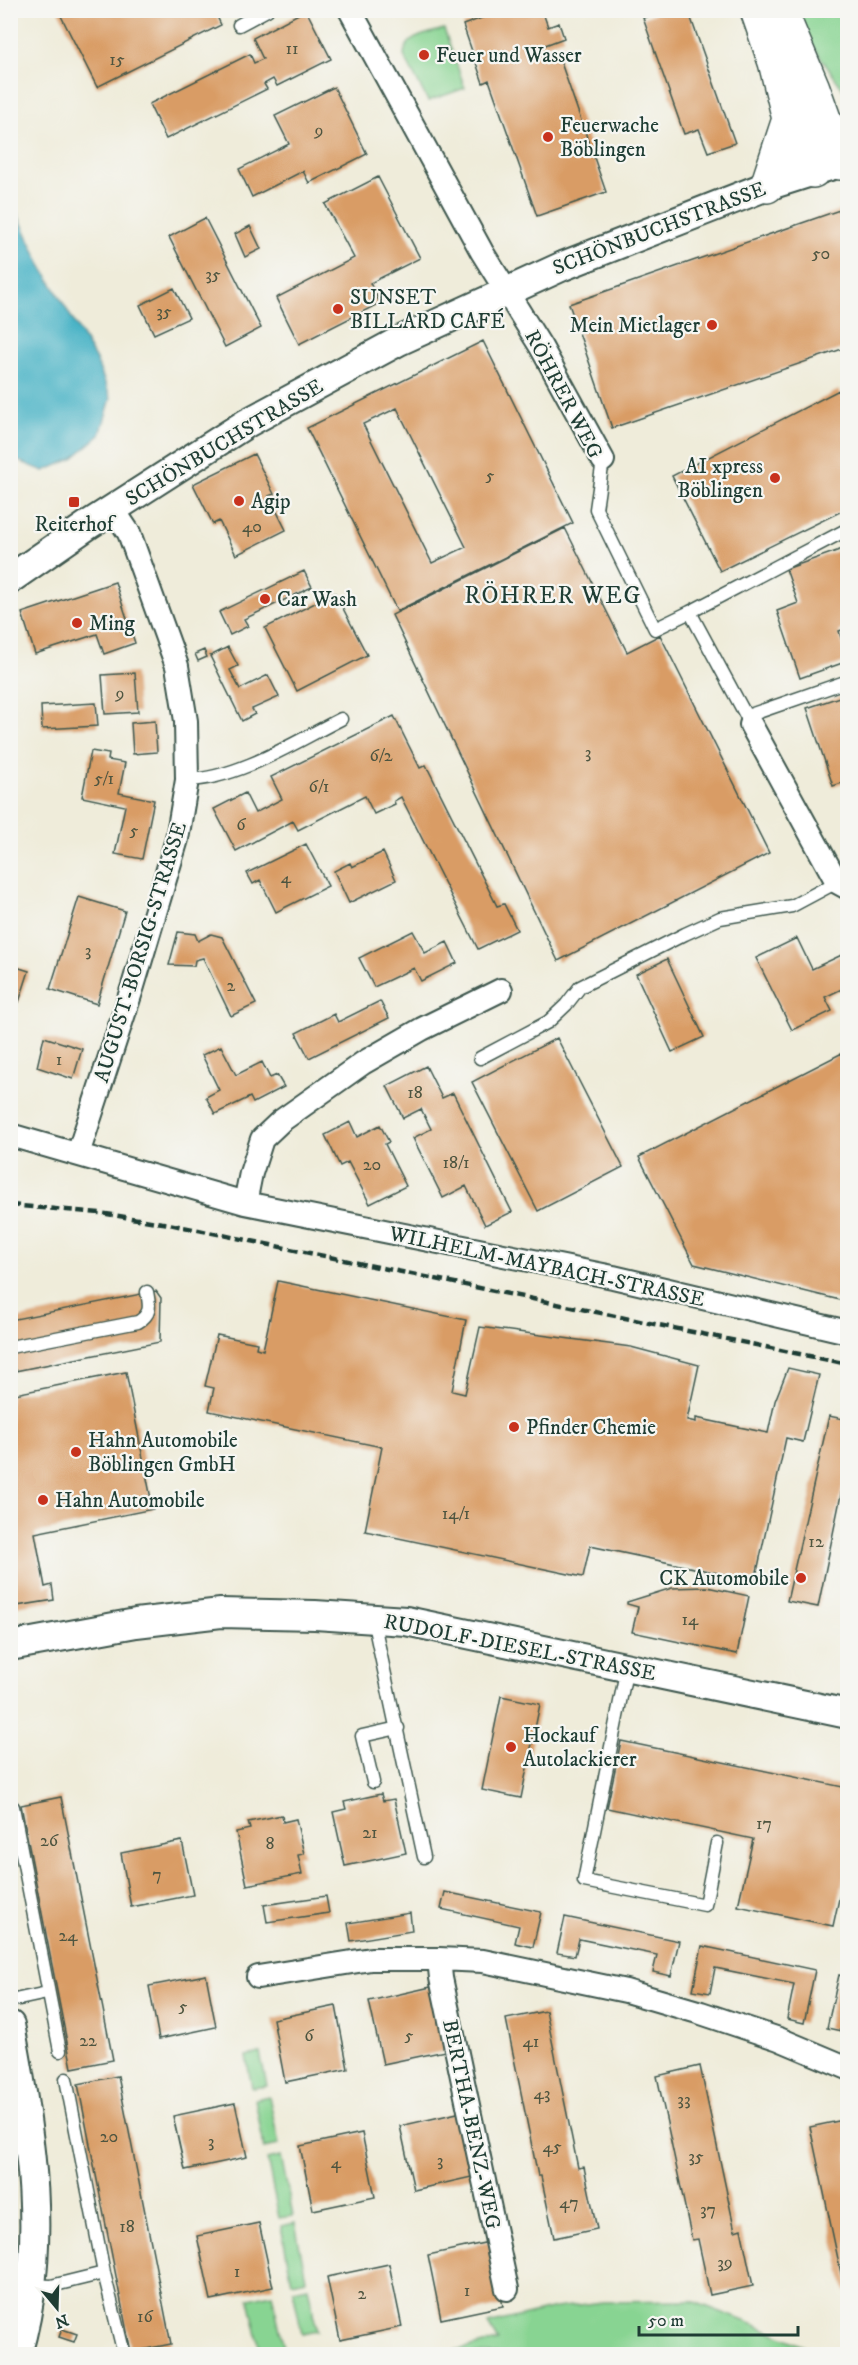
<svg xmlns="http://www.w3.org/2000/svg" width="858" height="2365" font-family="'IM FELL DW Pica',serif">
<rect width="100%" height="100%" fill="#f6f6f2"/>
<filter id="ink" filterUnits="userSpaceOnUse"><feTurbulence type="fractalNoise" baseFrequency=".0167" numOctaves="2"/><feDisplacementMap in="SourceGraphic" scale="12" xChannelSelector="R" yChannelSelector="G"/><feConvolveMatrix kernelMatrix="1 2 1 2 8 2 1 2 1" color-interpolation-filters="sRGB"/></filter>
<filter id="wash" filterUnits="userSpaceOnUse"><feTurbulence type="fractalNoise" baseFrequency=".008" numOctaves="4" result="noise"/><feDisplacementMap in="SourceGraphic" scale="24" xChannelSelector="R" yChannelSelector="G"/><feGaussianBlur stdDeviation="1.35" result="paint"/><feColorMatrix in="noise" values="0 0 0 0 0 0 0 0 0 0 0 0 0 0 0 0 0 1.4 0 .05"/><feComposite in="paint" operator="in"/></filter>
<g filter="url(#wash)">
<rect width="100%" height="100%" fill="#efecda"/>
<path fill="#88d492" stroke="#548863" stroke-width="1.5" d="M793,11h54v84l-33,-47z
M444,29l21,59 -37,13 -24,-45c0,-20 24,-22 40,-27z
M260,2053l7,33 -15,2 -6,-32z
M269,2096l10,49 -15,3 -9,-49z
M281,2156l12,60 -14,2 -12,-59z
M295,2223l11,56 -14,3 -11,-56z
M308,2287l9,44 -15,3 -9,-44z
M272,2294l13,59 -24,1 -12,-55z
M692,2301l68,26 62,27h-384l60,-13 -10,-17 67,-16 48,-6z"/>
<path fill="#48b3c6" stroke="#34787d" stroke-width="1.5" d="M10,198l30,65 56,97 15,38 -11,37 -28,24 -28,12 -33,-13 -1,-132 3,-11 1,-44 -4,-6z"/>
<g id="blocks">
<path fill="#d99c65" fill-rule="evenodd" d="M58,10h156l7,15 -124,62z
M306,10l25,49 -54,27 -4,-7 -9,5 3,5 -101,50 -17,-35 101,-50 4,9 9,-4 -10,-21z
M503,10h39l6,17 11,-4 5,15 -24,9 4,12 14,-5 48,138 -69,24 -48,-136 -6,3 -20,-58z
M663,10h25l47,133 -27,9 -9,-23 -15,5 -41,-116z
M334,87l33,67 -58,29 -6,-12 -51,26 -13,-28 50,-25 -14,-28z
M378,177l42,81 -50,25 10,20 -81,41 -23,-46 78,-40 -29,-54z
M848,207v140l-236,81 -43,-124z
M205,218l56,110 -36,19 -56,-110z
M250,226l11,23 -16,8 -10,-23z
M174,288l15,30 -35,16 -14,-29z
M483,341l90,182 -176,88 -90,-183zM397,408l69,139 -34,16 -69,-139z
M839,390l9,17v101l-128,63 -48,-95z
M254,454l20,40 -5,2 17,34 -50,25 -17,-34 -6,3 -20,-40z
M565,528l62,124 33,-17 109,218 -211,108 -166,-346z
M848,547v81l-9,3 9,30 -48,17 -23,-67 21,-8 -12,-34z
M304,571l8,16 -68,32 4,7 -18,9 -11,-23z
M115,582l20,61 -31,11 -7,-20 -62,20 -13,-41z
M335,593l32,62 -70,36 -32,-63z
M228,647l10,19 -8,4 10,19 28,-14 11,22 -27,12 3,5 -13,7 -32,-65z
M204,650l3,7 -9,4 -3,-7z
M135,673l3,39 -33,2 -3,-39z
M848,694v87l-15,5 -26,-78z
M96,703l2,23 -56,3 -1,-23z
M394,716l26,52 6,-3 71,141 7,-2 13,26 -39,19 -77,-152 -7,4 1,3 -21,10 -9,-18 -67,34 -5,-9 -57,30 -22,-42 31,-16 10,20 27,-14 -11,-22z
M155,721l2,31 -24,2 -2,-31z
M91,751l18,3 -1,6 17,3 -6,30 35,7 -12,59 -27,-5 10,-48 -43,-9z
M306,844l22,42 -52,26 -16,-32 -7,4 -6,-11z
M383,852l13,28 -47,23 -15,-32 16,-8 2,4z
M79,897l46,14 -28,93 -47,-15z
M413,931l12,22 22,-11 10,21 -36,18 -7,-13 -40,19 -15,-29z
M178,932l17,2 3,7 13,-7 11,3 34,67 -25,12 -28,-58 -8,2 -1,6 -25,-1z
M797,938l15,31 36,-17v34l-23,11 7,14 -40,19 -36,-72z
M667,959l37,78 -32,15 -36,-78z
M10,965l19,6 -10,31 -9,-3z
M380,1001l9,17 -80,40 -13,-25 38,-19 4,8z
M44,1037l38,12 -9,30 -36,-12z
M557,1038l66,129 -85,44 -66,-129z
M221,1046l15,29 26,-13 8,16 7,-3 7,12 -31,16 -3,-6 -35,17 -9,-17 13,-7 -17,-35z
M848,1050v252l-154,-38 -55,-107z
M426,1066l16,32 11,-5 59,119 -27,13 -19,-39 -23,12 -30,-60 18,-9 -10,-20 -18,9 -16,-32z
M350,1122l7,15 23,-12 9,17 -4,2 21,42 -36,18 -22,-42 -8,4 -15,-31z
M278,1281l188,39 -14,71 13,3 15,-67 151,20 68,18 -12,55 9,2v-4l72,15 7,-32 13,-33 31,7 -16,67 -17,-4 -31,143 -165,-35 -7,31 -218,-46 17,-84 -173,-36 5,-23 -9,-2 12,-51 40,8 -1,5 7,2z
M156,1291l5,7 -1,44 -150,30v-52z
M126,1372l27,137 -118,24 10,54 7,-2 2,15 -44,7v-212z
M829,1416l19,4v61l-4,-1 -26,127 -31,-6z
M707,1587l42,9 -12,58 -105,-22 6,-25 -11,-3v-2l45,-14z
M501,1696l39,8 -19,94 -39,-8z
M621,1741l227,47v70l-15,68 -95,-20 15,-67 -146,-31z
M381,1794l2,7 11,-2 12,54 -61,13 -12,-54 13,-3 -2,-7z
M61,1797l52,263 -41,8 -51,-263z
M282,1815l1,7 13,-3 8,35 -6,1 4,19 -55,11 -11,-53 14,-3 -2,-7z
M182,1841l11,54 -62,12 -10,-54z
M445,1892l96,20 -8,35 -18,-4 4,-17 -78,-17z
M326,1896l3,17 -62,9 -3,-17z
M410,1913l2,18 -61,10 -3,-18z
M565,1917l114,24 -8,35 -18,-4 4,-17 -78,-16 -4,17 -18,-3z
M702,1946l113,24 -11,53 -17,-4 7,-35 -79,-16 -5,25 -17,-3z
M206,1975l10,52 -57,12 -10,-53z
M839,1975l9,2 -2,55 -19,-4z
M431,1987l14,64 -62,13 -14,-63z
M336,2006l12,63 -63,13 -12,-63z
M546,2011l32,157 6,-1 13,62 -43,9 -13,-62h-3l-32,-157z
M700,2066l35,165 6,-2 12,57 -43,9 -12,-56 -6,1 -35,-164z
M118,2076l53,268 -40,8 -53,-268z
M235,2103l12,54 -62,13 -12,-54z
M462,2112l14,64 -62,14 -14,-64z
M848,2119v172l-3,1 -35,-165z
M362,2133l13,64 -62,13 -13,-64z
M259,2223l14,64 -62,13 -14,-64z
M489,2242l14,64 -62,13 -13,-64z
M389,2264l13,63 -62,13 -13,-63z
M62,2329l15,5 -3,8 -15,-5z"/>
</g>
</g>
<g filter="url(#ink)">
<use href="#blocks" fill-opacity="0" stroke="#3e574d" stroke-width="1.5"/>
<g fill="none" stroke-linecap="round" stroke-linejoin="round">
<defs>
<path id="service" d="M239,25l28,-15
M603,460l-7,49 59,120 35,-17 61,113
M690,612l158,-83
M747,716l101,-35
M187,780c51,-1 108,-38 154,-61
M480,1058l68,-36 18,-17 14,-18 105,-53 35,-16 72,-12 45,-24
M10,1347l128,-25c13,-8 12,-15 9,-30
M373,1619l51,238
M627,1667l-43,214 121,24 12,-62
M373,1782l-11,-46 36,-8
M13,1807l47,244
M10,2001l37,-8
M66,2079l38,194 20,81
M31,2285l20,1 53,-13"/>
<path id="minor" d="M350,10l132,242 59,95 62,113
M751,725l86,157 11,6
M10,1135l235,68 368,74 235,55
M78,1154l55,-168 44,-147 10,-59 -1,-59 -9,-55 -48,-133 -16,-24
M245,1203l6,-30 11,-34 19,-18 82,-58 59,-34 79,-39
M439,1959l2,19 66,311
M258,1977l113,-18h68l44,2 143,30 75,22 78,26 69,29"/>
<path id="tertiary" d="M10,579l78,-54 159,-102 152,-82 164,-75 204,-80 66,-21
M10,1646l126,-23 85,-10 94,2 91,6 442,93
M10,2025c21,109 39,222 7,329"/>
<path id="secondary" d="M757,10l18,52 14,57 24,52
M780,10l33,78 27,75
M767,186l22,-67"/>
</defs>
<use href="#service" stroke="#3e574d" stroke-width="15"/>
<use href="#minor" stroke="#3e574d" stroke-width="26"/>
<use href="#tertiary" stroke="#3e574d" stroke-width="32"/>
<use href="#secondary" stroke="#3e574d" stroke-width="36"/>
<use href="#service" stroke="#fff" stroke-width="12"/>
<use href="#minor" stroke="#fff" stroke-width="22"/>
<use href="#tertiary" stroke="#fff" stroke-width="28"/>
<use href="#secondary" stroke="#fff" stroke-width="33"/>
<path stroke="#1f3d34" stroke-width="4.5" stroke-dasharray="9 4.5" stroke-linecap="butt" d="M10,1205l90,8 69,11 679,140"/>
</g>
</g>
<g fill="#c8321e" stroke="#f6f6f2" stroke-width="2">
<circle cx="424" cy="55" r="6"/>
<circle cx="548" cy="137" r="6"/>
<circle cx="338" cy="309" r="6"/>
<circle cx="712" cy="325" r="6"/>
<circle cx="775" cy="478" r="6"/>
<circle cx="239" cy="501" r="6"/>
<rect x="68" y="496" width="12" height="12" rx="3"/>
<circle cx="265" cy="599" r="6"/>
<circle cx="77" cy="623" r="6"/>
<circle cx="514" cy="1427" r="6"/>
<circle cx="76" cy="1452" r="6"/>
<circle cx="43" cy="1500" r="6"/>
<circle cx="801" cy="1578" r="6"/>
<circle cx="511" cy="1747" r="6"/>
</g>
<g text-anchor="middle" stroke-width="4.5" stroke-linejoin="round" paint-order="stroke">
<g font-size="18" fill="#4e5540">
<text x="292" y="54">11</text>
<text x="117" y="65">15</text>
<text x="319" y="136">9</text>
<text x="821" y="259">50</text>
<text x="213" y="280">35</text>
<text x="164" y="317">35</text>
<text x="490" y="481">5</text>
<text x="252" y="532">40</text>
<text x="120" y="699">9</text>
<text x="588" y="758">3</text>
<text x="381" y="761">6/2</text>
<text x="104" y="784">5/1</text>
<text x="319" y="792">6/1</text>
<text x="241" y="830">6</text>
<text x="134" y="836">5</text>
<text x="286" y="883">4</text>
<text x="88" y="956">3</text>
<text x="231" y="991">2</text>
<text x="59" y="1065">1</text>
<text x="415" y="1098">18</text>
<text x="456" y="1168">18/1</text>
<text x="372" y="1170">20</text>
<text x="456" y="1519">14/1</text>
<text x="816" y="1547">12</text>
<text x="690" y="1625">14</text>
<text x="764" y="1829">17</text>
<text x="370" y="1838">21</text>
<text x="49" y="1846">26</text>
<text x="270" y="1849">8</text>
<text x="157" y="1880">7</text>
<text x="68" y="1941">24</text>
<text x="183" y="2012">5</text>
<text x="309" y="2041">6</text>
<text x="409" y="2041">5</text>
<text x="88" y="2046">22</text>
<text x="531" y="2047">41</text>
<text x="542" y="2099">43</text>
<text x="684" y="2105">33</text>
<text x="109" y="2142">20</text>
<text x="211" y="2147">3</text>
<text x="552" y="2152">45</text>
<text x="696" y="2162">35</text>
<text x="440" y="2166">3</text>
<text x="336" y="2168">4</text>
<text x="569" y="2208">47</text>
<text x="708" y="2215">37</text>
<text x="127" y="2232">18</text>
<text x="725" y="2268">39</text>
<text x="237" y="2277">1</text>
<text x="467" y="2296">1</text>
<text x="362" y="2299">2</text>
<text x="145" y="2322">16</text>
</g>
<g font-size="21" fill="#1f3d34" stroke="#f6f6f2" text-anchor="start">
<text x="436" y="62">Feuer und Wasser</text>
<text x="560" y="132">Feuerwache<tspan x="560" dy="24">Böblingen</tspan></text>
<text x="350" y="304">SUNSET<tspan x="350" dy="24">BILLARD CAFÉ</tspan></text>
<text x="700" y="332" text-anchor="end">Mein Mietlager</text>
<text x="763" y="473" text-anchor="end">AI xpress<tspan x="763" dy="24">Böblingen</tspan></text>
<text x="251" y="508">Agip</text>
<text x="74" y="531" text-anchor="middle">Reiterhof</text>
<text x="277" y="606">Car Wash</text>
<text x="89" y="630">Ming</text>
<text x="526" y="1434">Pfinder Chemie</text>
<text x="88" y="1447">Hahn Automobile<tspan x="88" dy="24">Böblingen GmbH</tspan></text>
<text x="55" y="1507">Hahn Automobile</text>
<text x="789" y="1585" text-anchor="end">CK Automobile</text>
<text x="523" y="1742">Hockauf<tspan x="523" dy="24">Autolackierer</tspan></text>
</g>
<g font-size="21" fill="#1f3d34" stroke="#f6f6f2">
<text transform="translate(659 228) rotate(-21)" y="7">SCHÖNBUCHSTRASSE</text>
<text transform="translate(564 394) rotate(62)" y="7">RÖHRER WEG</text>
<text transform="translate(224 442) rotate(-31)" y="7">SCHÖNBUCHSTRASSE</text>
<text transform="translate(140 952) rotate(-73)" y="7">AUGUST-BORSIG-STRASSE</text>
<text transform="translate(547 1266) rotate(12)" y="7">WILHELM-MAYBACH-STRASSE</text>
<text transform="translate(520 1647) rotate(11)" y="7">RUDOLF-DIESEL-STRASSE</text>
<text transform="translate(472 2124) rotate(78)" y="7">BERTHA-BENZ-WEG</text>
</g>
<g font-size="24" letter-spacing="1.5" fill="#1f3d34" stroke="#f6f6f2">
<text x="553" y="603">RÖHRER WEG</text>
</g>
</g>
<rect width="858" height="2365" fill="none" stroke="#f6f6f2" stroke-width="36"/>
<g transform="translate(57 2308) rotate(161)" stroke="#f6f6f2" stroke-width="4.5" paint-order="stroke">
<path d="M0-4.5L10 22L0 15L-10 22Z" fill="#1f3d34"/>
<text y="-9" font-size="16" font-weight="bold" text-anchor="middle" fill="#1f3d34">N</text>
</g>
<path d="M639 2326v9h159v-9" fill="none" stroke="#1f3d34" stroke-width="3"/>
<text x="648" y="2326" font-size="18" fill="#1f3d34" stroke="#f6f6f2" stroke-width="4.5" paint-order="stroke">50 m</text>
</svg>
